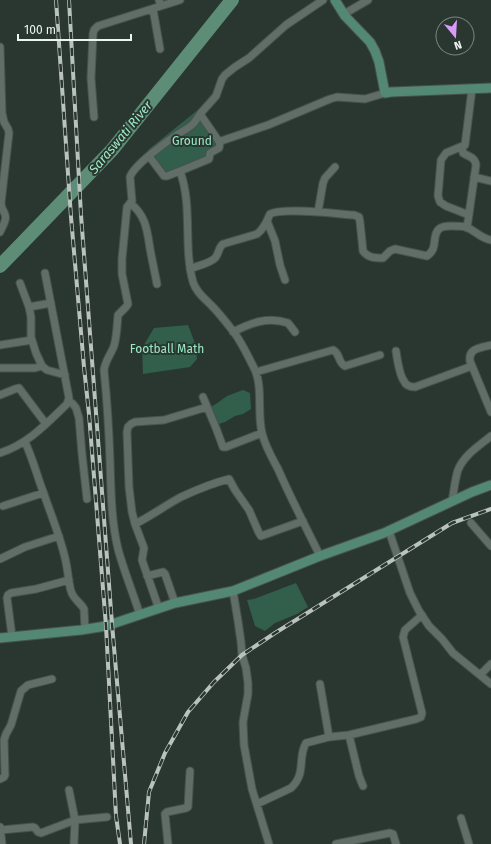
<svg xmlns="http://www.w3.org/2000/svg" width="491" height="844" font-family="'Fira Sans',sans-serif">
<rect width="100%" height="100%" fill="#2a3730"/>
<path fill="#315f4b" d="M199,109l23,41 -56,26 -18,-26z
M188,325l8,21 1,13 -7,8 -47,7 -1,-26 12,-20z
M243,390l7,3 1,16 -8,5 -8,2 -10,6 -9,3 -7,-17 7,-4 11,-8z
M296,583l12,24 -11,7 -22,9 -10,8 -10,-5 -8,-26 7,-1z"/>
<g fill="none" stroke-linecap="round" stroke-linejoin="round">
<path stroke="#5d8d77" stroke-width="14" d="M0,266l112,-116 120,-150"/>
<defs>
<path id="street" d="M161,6l19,-6
M153,9l7,40
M344,14l24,-14
M0,47l2,66 2,9 4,7 1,4 -8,70c0,4 1,6 3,9 4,7 -1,13 -4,20
M94,117l-3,-39 2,-44 1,-4 4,-4 63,-20 -2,-6
M220,143l-20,-29 16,-18 6,-17 3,-4 10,-8 14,-9 37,-33 37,-25
M462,147l1,6c6,4 12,4 13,12l-9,63
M149,156l15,20h3l13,-5
M474,177l17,4
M130,203c18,14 17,31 21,51 2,10 4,20 6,30
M318,212l5,-29 2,-5 10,-11
M469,215l-23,-9 -6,-4 -2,-6 3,-36 5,-7 19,-8 7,-56
M267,221l8,20 5,24 5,15
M190,269c6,-3 21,-6 25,-11 4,-4 3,-10 8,-14l34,-10c7,-5 10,-13 13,-20 13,-7 68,0 84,1l5,2 1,5 3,29c5,7 12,7 20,7l7,-7 5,-2 32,7c12,-8 4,-20 12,-27 3,-3 8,-3 12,-3 5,0 10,0 15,1 10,4 14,11 25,13
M20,283l9,24 2,10v20l5,16 6,13 5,4 18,5
M29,307l22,-4
M233,332c18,-9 35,-16 55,-9l7,9
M0,345l32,-5
M491,345c-10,3 -23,3 -21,16l21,51
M396,351c1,7 4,25 8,30 2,5 7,6 11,6l57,-21
M0,368h35l7,-2
M256,372l77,-22c7,3 5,13 12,16l35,-11
M0,395l15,-6 4,-1 27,36
M203,397l13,31 7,19h3l36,-14
M69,401l4,3 3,4 3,10 3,36 5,45
M25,442c8,17 12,34 19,52 7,21 16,42 21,64 3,11 3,23 6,33 2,8 9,11 13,18l1,20
M0,453c28,-9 46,-29 67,-49l2,-6 -24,-125
M452,501c2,-10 3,-22 6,-31 6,-15 21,-24 33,-34
M3,506l40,-13
M471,523l20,23
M135,524c16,-8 31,-19 46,-27 15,-7 32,-14 48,-18l6,11 14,20 10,23 2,3 42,-15
M389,531l21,62 9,18 10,15 13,13 11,14 38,31
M320,556c-14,-29 -29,-57 -42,-87 -6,-11 -13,-23 -16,-36 -5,-19 1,-45 -7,-63 -6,-12 -14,-29 -22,-39 -7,-9 -14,-18 -22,-26 -7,-7 -15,-13 -18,-23 -10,-36 0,-75 -13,-111l29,-12 1,-6 9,-5 1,-5 1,-2 47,-16 62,-26 7,-2 28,2 20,-6
M0,559l25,-12 34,-11
M147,576l16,-4 2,2 10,29
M233,591l5,30 3,21 1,13 4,13 2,15v11l-5,28 1,23 8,44 17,55
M159,609l-17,-49 2,-12 -9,-24 -3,-12 -3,-25 -2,-55 1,-5 3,-3 4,-2 29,-2 43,-13
M140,615c-7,-22 -16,-44 -22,-66 -7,-29 -7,-59 -8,-88 -1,-30 -3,-61 -6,-91 1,-9 7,-16 10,-24 3,-10 3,-21 4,-31l8,-8 2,-3 -6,-30v-15l5,-52 5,-6 -2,-24c4,-12 36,-35 48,-43 5,-3 11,-6 15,-10 3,-3 5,-7 7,-10
M12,636l-5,-38 1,-3 3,-2 25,-4 33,-9
M480,675l11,-11
M320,684l9,53
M349,735l10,41 4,10
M0,779l4,-2 1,-2 -1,-35 2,-6 5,-9 10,-34 7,-6 24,-6
M69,790l6,30 -1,24
M257,804l34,-16c16,-15 6,-30 15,-45l23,-6 20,-2 67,-16 5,-2 1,-4 -19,-76 2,-7 17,-15
M461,818l8,26
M0,827l2,17
M1,830l32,-3 2,1 3,4 3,1 34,-13 32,-3
M168,844l-3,-30 2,-2 19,-4 2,-1 2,-36
M336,844l54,-11 3,1 3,10"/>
<path id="secondary" d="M335,0l10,16 25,26 5,9 4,11 6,31 6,-1 100,-4
M0,638l81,-8 25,-4 69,-23 58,-12 87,-35 64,-23 88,-41 19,-7"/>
</defs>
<use href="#street" stroke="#47524c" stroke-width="9"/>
<use href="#secondary" stroke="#47524c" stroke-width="11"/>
<use href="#street" stroke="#606e67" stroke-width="7"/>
<use href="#secondary" stroke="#538874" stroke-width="9"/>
<defs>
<path id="rail" d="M56,0l15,217 13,150 5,47 17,212 10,190 4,28
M69,0l12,215 31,409 19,220
M144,844l5,-52 16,-39 23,-41 26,-30 28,-27 33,-22 177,-110 39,-14"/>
</defs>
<use href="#rail" stroke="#b9c2bd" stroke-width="4"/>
<use href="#rail" stroke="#2a3730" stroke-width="2.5" stroke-dasharray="8" stroke-linecap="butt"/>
</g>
<g text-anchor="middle" stroke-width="4" stroke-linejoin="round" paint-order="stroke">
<g font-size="12" fill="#9ae9c5" stroke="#2a3730">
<text x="192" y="145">Ground</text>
<text x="167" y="353">Football Math</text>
</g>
<g font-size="13" font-style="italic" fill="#9cebc6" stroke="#2a3730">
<text transform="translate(120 137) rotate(-50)" y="5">Saraswati River</text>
</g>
</g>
<g transform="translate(455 36) rotate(162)"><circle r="19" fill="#2a3730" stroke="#78837d"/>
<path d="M0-3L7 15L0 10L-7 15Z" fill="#d99af8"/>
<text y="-6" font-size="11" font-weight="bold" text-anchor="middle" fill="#edf5f1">N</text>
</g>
<path d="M18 34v6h113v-6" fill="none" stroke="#edf5f1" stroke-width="2"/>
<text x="24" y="34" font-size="12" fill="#edf5f1" stroke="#2a3730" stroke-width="3" paint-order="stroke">100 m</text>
</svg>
